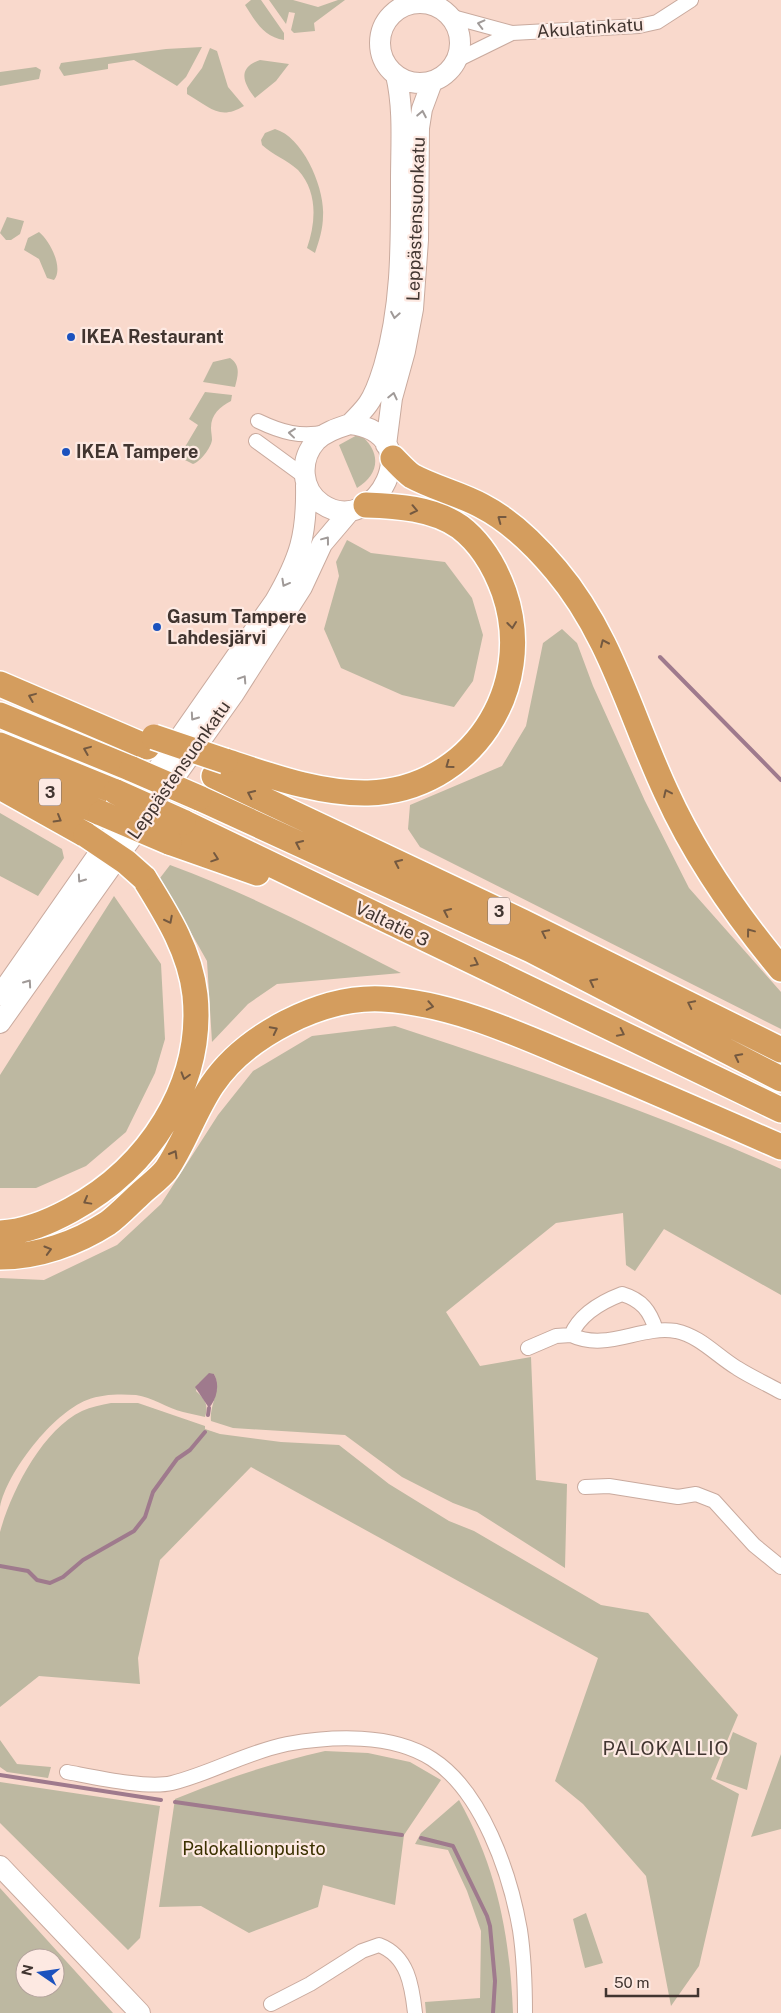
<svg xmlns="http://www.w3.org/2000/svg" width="781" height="2013" font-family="'Public Sans',sans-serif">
<rect width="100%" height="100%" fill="#f9d9cc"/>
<path fill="#bdb8a1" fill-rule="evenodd" d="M251,0h10l23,33v7c-20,-3 -29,-19 -39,-35z
M269,0h24l25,7 20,-7h7l-31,23 1,8 -21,2 -3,-3 4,-17 -6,-1 -3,12z
M202,47l-16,30 -9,9 -43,-26 -26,4v5l-44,7 -5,-8 2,-5 7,-1 98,-13z
M210,48l7,3 11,36 16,19c-25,15 -34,1 -57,-12v-6l15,-20z
M260,60l29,4 -13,17 -21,17c-12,-15 -18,-30 5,-38z
M36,67l5,3 -2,9 -39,7v-14z
M275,129c28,8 50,59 48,87 0,13 -4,25 -8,37l-8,-5c9,-26 11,-56 -9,-78 -11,-10 -25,-15 -36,-25l-1,-5 4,-7z
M7,217l17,4 -4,13 -9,6h-5l-6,-7z
M39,232c11,9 25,36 15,48l-7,-2 -8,-19 -15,-9 4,-12z
M230,358c11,7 8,18 5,29l-32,-5 10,-20z
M205,392l27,3 -1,6c-11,6 -20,13 -20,27 0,4 1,8 1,12 -1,8 -12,22 -19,24l-12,-6 1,-6 16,-27 -9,-6z
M359,434c22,16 22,40 -2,54l-18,-43z
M347,540l24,13 74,9 27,36 11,37 -10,46 -19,26 -52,-12 -61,-27 -17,-39 15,-53 -3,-14z
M562,629l15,14 16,43 52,115 44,87 92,104v37l-361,-182 -12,-18 2,-24 92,-39 24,-40 17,-83z
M0,813l62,36 2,9 -26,38 -38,-20z
M170,865c80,29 155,69 231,108l-124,11 -29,20 -36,38 -5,-81 -47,-83z
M114,896l47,68 4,75 -10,34 -29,59 -40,34 -50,22h-36v-113z
M395,1026c131,43 261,87 386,143v126l-117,-66 -29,42 -9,-6 -3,-52 -67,10 -110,89 34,54 51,-9 5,123 31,4 -2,84 -88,-56 -24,-9 -51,-26 -57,-42 -112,-7 -22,-7c-2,-16 11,-32 3,-47l-16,10 -2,7c9,8 13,14 9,26 -7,-2 -15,-3 -22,-5 -16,-4 -31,-15 -47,-17 -16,-1 -34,-1 -49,5 -34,13 -80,72 -87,107v-229l44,2 73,-35 44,-41 57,-89 35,-44 59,-35z
M111,1403h27l67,23v3l15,5 61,8 58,3 50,39 60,37 25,10 127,74 47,8 90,102 -27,64 28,15 -40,172 -28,40 -25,-130 -63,-72 -28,-23 43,-123 -347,-191 -91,93 -22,98 2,26 -101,-8 -39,31v-175c11,-40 42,-102 82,-121 9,-4 19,-6 29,-8z
M733,1732l24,11 -10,47 -31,-11z
M0,1740l17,24 34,3 -3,11 -41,-6 -7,-5z
M325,1751l43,2 42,9 31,18 -37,55 -9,70 -72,-20 -5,22 -69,26 -48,-27 -42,1 16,-108c49,-20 98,-36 150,-48z
M781,1754v75l-30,8z
M0,1782l160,24 -20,132 -12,12 -128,-127z
M459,1800c38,68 51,136 54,213h-87l-1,-11 55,-4 1,-67 -14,-40 -19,-41 -33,-6 6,-11z
M0,1888l113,125h-113zM25,1958h30v30h-30z
M586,1913l17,50 -18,5 -12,-49z"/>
<path fill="#9f7a8d" d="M209,1373l5,1c6,10 3,25 -5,34l-14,-21z"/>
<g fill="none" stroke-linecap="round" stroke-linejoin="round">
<path stroke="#9f7a8d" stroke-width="4" d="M660,657l121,123
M208,1415l1,-7
M0,1566l28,5 9,9 13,3 13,-6 20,-17 51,-29 11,-14 8,-25 24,-33 13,-9 15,-18
M0,1775l161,25
M175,1802l227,33
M421,1838l32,8 34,70 3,10 5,55 -2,32"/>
<defs>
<path id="minor" d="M449,16l63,17 127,-7 18,-4 34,-22
M457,60l55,-27
M258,421c23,11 43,17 68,11
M256,441l48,35
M656,1330c-6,-19 -14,-30 -34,-36 -21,8 -42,20 -51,41 36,17 69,-10 105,-4 24,5 41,25 61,37 14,9 30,16 44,24
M528,1348l28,-12 15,-1
M585,1487l24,-1 69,11 18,-3 18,7 40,44 27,22
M67,1772c27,5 80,17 105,11 40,-10 75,-31 115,-39 45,-8 105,-11 145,15 50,32 78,114 88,171 4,27 5,56 5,83
M271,2004l39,-20 52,-33 17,-6c29,11 33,41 36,68"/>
<path id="secondary" d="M380 43a40 40 0 1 1 80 0a40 40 0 1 1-80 0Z
M350,424c6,-6 13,-13 18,-20 8,-11 12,-25 16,-38 18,-61 17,-122 17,-185 0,-36 3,-72 -5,-106
M350,424c81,9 25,116 -28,80 -21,-14 -23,-44 -6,-63 9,-9 22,-13 34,-17z
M386,445l6,-47 13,-47 8,-42 5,-69 1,-112 3,-19 10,-27
M0,995l275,-394c25,-43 32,-66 31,-116
M0,1023l233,-328 69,-108 20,-43 28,-33
M0,1866l140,147"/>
<path id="motorway" d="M393,458c6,6 12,13 19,18 22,12 48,18 70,30 27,14 54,40 74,64 55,65 75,147 110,222 29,64 71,124 115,177
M0,684l147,63
M0,715l132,54
M0,745l116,47
M225,761c46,15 94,33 143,32 103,-3 169,-105 136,-201 -9,-25 -23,-49 -44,-65 -27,-19 -63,-21 -94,-22
M0,770l101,43
M214,776l309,146 258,128
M0,787l86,48
M199,798l332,152 250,129
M183,822l598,288
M169,842l88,31
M0,1233c26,-1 49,-11 71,-23 77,-42 133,-124 124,-215 -5,-44 -28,-80 -51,-117
M0,1257c38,0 77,-14 108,-34 11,-8 21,-19 31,-28 8,-8 20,-16 27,-25 18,-26 28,-58 46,-85 33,-49 109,-89 170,-86 70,4 136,35 200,62 67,28 133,57 199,86"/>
</defs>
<use href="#minor" stroke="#c9aa9e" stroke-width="16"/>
<use href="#secondary" stroke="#c9aa9e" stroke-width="22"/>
<use href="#motorway" stroke="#fff" stroke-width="28"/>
<use href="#minor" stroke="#fff" stroke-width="14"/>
<use href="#secondary" stroke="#fff" stroke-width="20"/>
<use href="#motorway" stroke="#d49d5e" stroke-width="25"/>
<defs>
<path id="motorway-bridge" d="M154,737l71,24
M132,769l67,29
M116,792l67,30
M101,813l68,29
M86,835l40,27 18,16"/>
</defs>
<use href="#motorway-bridge" stroke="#fff" stroke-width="28" stroke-linecap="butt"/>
<use href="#motorway-bridge" stroke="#d49d5e" stroke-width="25"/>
</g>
<defs><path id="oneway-chevron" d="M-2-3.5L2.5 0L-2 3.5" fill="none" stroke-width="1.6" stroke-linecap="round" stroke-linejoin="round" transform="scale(1.25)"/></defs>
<g stroke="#a09a98">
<use href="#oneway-chevron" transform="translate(481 24) rotate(-166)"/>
<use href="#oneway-chevron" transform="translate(422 114) rotate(-79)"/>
<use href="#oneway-chevron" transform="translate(395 315) rotate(100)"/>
<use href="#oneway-chevron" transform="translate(393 396) rotate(-77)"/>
<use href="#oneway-chevron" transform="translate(292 433) rotate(-174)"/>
<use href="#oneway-chevron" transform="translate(326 540) rotate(-53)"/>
<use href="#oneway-chevron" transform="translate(285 583) rotate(119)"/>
<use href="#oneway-chevron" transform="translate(243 679) rotate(-57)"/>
<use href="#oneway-chevron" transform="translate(194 717) rotate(125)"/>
<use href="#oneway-chevron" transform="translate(81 879) rotate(125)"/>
<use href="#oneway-chevron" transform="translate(28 983) rotate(-55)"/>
</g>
<g stroke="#745940">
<use href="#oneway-chevron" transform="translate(414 510) rotate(12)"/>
<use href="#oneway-chevron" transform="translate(501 519) rotate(-143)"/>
<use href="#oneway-chevron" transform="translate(512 625) rotate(83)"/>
<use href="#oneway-chevron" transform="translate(604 643) rotate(-114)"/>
<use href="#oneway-chevron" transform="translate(32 697) rotate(-158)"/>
<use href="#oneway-chevron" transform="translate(87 750) rotate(-158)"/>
<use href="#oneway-chevron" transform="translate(449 765) rotate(144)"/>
<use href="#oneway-chevron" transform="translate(667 793) rotate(-115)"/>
<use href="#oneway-chevron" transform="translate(251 794) rotate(-155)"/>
<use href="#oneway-chevron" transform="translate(58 819) rotate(30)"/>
<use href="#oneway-chevron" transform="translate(299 844) rotate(-155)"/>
<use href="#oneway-chevron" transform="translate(215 858) rotate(19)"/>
<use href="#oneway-chevron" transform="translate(398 863) rotate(-155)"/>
<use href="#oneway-chevron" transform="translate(447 912) rotate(-155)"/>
<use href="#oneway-chevron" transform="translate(169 920) rotate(63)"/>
<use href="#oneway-chevron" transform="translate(750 932) rotate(-127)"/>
<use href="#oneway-chevron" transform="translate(545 933) rotate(-154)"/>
<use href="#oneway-chevron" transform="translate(475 963) rotate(26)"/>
<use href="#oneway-chevron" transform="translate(593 982) rotate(-153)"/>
<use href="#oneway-chevron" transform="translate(691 1004) rotate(-154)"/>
<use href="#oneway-chevron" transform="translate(430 1006) rotate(11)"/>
<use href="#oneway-chevron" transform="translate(274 1030) rotate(-27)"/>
<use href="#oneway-chevron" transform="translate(621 1033) rotate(26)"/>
<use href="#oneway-chevron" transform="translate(738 1057) rotate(-153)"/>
<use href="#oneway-chevron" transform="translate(185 1076) rotate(106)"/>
<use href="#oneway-chevron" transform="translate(174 1154) rotate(-60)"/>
<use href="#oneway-chevron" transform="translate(87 1201) rotate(151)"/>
<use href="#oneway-chevron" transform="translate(48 1250) rotate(-16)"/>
</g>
<g fill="#1c52be" stroke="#fde9e2" stroke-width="2">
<circle cx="71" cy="337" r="5"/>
<circle cx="66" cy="452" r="5"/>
<circle cx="157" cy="627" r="5"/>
</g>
<g text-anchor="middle" stroke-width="4.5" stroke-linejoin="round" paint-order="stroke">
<g fill="#fde9e2" stroke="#796b65" stroke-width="1">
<rect x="39" y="778.5" width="22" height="27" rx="4"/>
<rect x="488" y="897.5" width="22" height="27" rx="4"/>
</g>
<g font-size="16" font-weight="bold" fill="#413530">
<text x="50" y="798">3</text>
<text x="499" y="917">3</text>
</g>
<g font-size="18" fill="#413530" stroke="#fde9e2">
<text transform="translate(590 28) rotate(-4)" y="6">Akulatinkatu</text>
<text transform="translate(416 219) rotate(-88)" y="6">Leppästensuonkatu</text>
<text transform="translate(179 770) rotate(-55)" y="6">Leppästensuonkatu</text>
<text transform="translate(392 924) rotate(26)" y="6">Valtatie 3</text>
</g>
<g font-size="18" font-weight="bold" fill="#413530" stroke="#fde9e2" text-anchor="start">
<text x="81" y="343">IKEA Restaurant</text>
<text x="76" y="458">IKEA Tampere</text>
<text x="167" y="623">Gasum Tampere<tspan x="167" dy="21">Lahdesjärvi</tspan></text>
</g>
<g font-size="18" fill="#3b3100" stroke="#fde9e2">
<text x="254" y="1855">Palokallionpuisto</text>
</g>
<g font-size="19" letter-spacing="1" fill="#413530" stroke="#fde9e2">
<text x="666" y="1755">PALOKALLIO</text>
</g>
</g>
<g transform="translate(40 1973) rotate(283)"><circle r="24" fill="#fde9e2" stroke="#b2a19b"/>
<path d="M0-4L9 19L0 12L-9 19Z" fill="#1c52be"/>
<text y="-8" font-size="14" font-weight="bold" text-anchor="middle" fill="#413530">N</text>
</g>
<path d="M606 1988v8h92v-8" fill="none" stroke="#413530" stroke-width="2.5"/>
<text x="614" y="1988" font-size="15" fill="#413530" stroke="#fde9e2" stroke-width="4" paint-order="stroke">50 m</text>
</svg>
